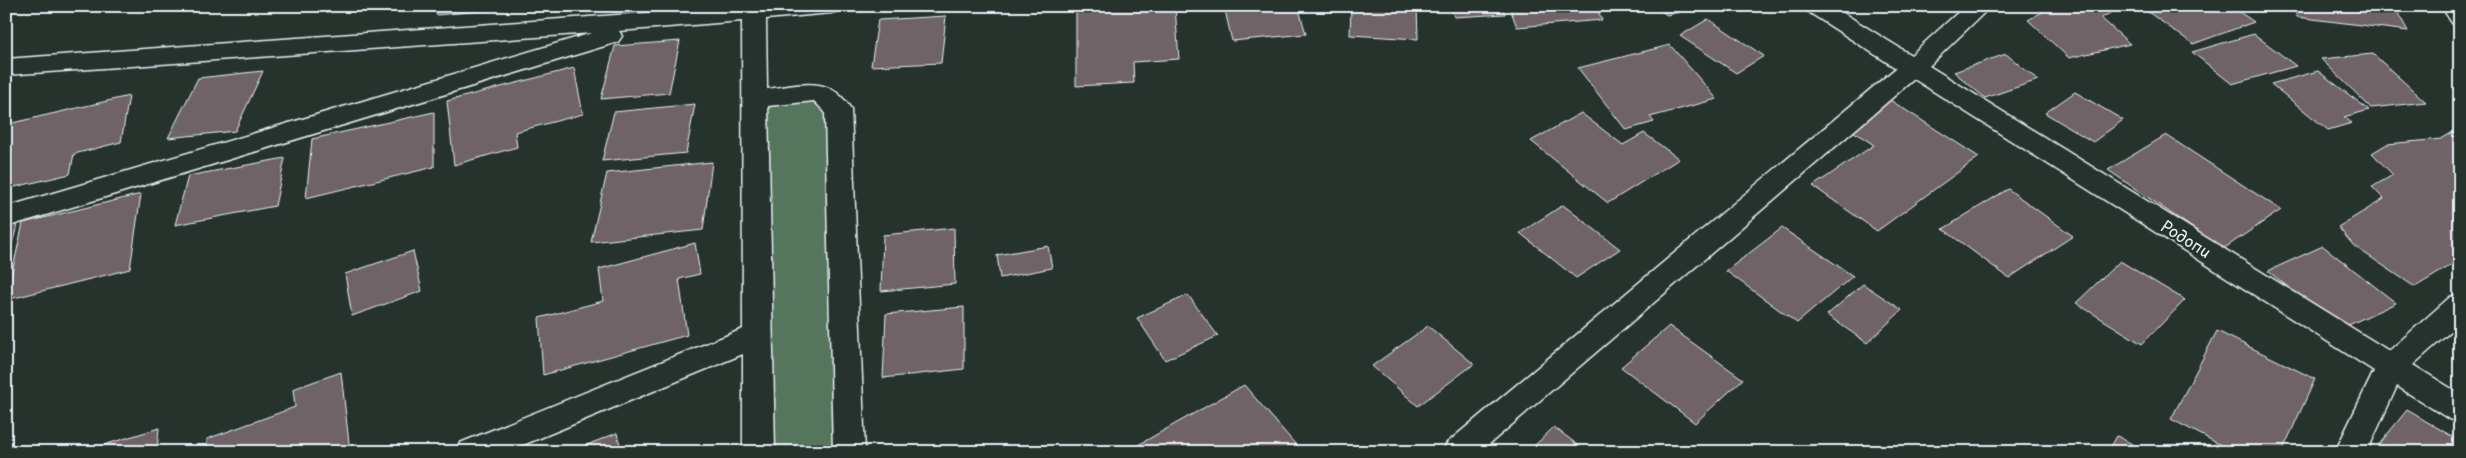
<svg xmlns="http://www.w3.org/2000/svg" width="2466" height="458" font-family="'Playpen Sans',sans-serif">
<rect width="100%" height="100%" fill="#26332d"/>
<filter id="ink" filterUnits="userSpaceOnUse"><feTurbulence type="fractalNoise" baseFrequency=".02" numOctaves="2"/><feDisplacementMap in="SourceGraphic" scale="10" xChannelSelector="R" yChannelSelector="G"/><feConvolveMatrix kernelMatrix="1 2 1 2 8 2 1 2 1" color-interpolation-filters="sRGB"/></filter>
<g filter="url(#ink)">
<path fill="#56755d" stroke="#9fb3aa" d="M819,92l19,17 11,343h-90l-4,-353z"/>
<path fill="#706467" stroke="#e8f1f8" d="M439,6h66l-1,3 -68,6z
M1224,6h74l8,28 -74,7z
M1351,6h66l1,33 -68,-4z
M1451,6h51l3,8 -51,3z
M1509,6h87l6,14 -85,7z
M1653,6h52l-38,9z
M2053,6h70l-22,12 29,26 -61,14 -41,-38z
M2231,6l23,16 -61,22 -52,-37z
M2292,6h102l14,25 -111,-14z
M1175,7l4,52 -46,3 1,21 -58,3v-75z
M946,16l-5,47 -70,3 7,-46z
M1708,19l56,37 -28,17 -56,-37z
M2254,34l42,32 -64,18 -40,-32z
M680,41l-11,52 -68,6 14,-53z
M1670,45l47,54 -67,18 4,5 -28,8 -48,-62z
M2006,54l32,26 -53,18 -31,-26z
M2373,54l53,48 -55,6 -50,-49z
M574,68l9,46 -68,18 2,15 -63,18 -7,-64z
M263,71l-28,60 -67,7 30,-60z
M2318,71l51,39 -25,7 8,6 -24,7 -57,-46z
M2075,92l48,28 -30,22 -48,-29z
M129,96l-8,46 -47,12 -4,20 -64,15v-55l2,-10z
M1890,100l89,57 -102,74 -64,-45 61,-41 -26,-17z
M695,104l-9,49 -84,8 12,-49z
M434,112v55l-128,31 6,-59z
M1581,113l42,32 21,-12 35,26 -71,44 -77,-62z
M2460,128v132l-45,27 -61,-41 -16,-19 46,-28 -12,-12 21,-12 -21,-22 15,-9 54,-5z
M2166,135l115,75 -58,39 -115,-79z
M285,158l-10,48 -100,19 13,-49z
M712,162l-9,68 -112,12 16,-69z
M2008,189l65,47 -64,42 -66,-49z
M141,194l-11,75 -124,31 17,-77z
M1563,205l57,44 -44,29 -56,-45z
M19,218l-13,49v-46z
M954,228l1,56 -74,7 2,-56z
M1782,228l71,48 -56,47 -71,-52z
M695,243l5,31 -21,5 8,56 -144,40 -4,-57 64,-17 -4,-32z
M1048,246l4,22 -52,10 -3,-23z
M2323,246l73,57 -56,26 -72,-58z
M413,251l9,40 -70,25 -7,-42z
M2120,261l65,39 -43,44 -66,-41z
M1863,284l39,26 -35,33 -40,-28z
M1188,295l30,41 -53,24 -28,-42z
M964,307v62l-81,9 3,-64z
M1428,326l46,38 -56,42 -46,-40z
M1669,326l74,53 -48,44 -74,-56z
M2217,331l98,48 -33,73h-48l-63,-33z
M341,372l9,80h-143v-13l88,-32 -2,-18z
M1244,385l58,67h-169l-2,-3z
M2407,410l53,31v11h-76l-7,-5z
M1554,427l33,25h-59z
M159,428l-2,24h-76z
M617,433l5,19h-53z
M2117,436l30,16h-39z"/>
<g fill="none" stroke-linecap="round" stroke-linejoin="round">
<defs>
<path id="minor" d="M742,6h101l-4,5 -8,2 -65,6 1,70c34,-4 63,-15 84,20l14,343h-32l-8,-340 -11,-11 -46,5 7,346h-32v-98l-237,98h-51l5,-9 283,-114 -1,-308 -123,10 3,5 -4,6 -612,185v-20l586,-174 -586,42v-16z
M1803,6h29l79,49 54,-49h26l-62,60 460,285 61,-54 10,-3v29l-47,42 47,29v29l-11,-4 -52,-33 -30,66h-32l39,-81 -460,-292 -434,373h-38l5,-9 449,-375 -89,-57z
M2441,6h19v20l-8,-3z"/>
</defs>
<use href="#minor" stroke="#e8f1f8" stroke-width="3"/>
<use href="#minor" fill="#26332d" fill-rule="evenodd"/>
</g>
</g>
<g text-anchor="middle" stroke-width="4.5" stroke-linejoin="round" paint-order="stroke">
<g font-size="16" fill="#e8f1f8" stroke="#26332d">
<text transform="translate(2186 239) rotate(32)" y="6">Родопи</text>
</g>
</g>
<rect width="2466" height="458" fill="none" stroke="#26332d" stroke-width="25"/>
<rect x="12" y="12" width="2441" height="433" fill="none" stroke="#e8f1f8" stroke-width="2" filter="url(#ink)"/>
</svg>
